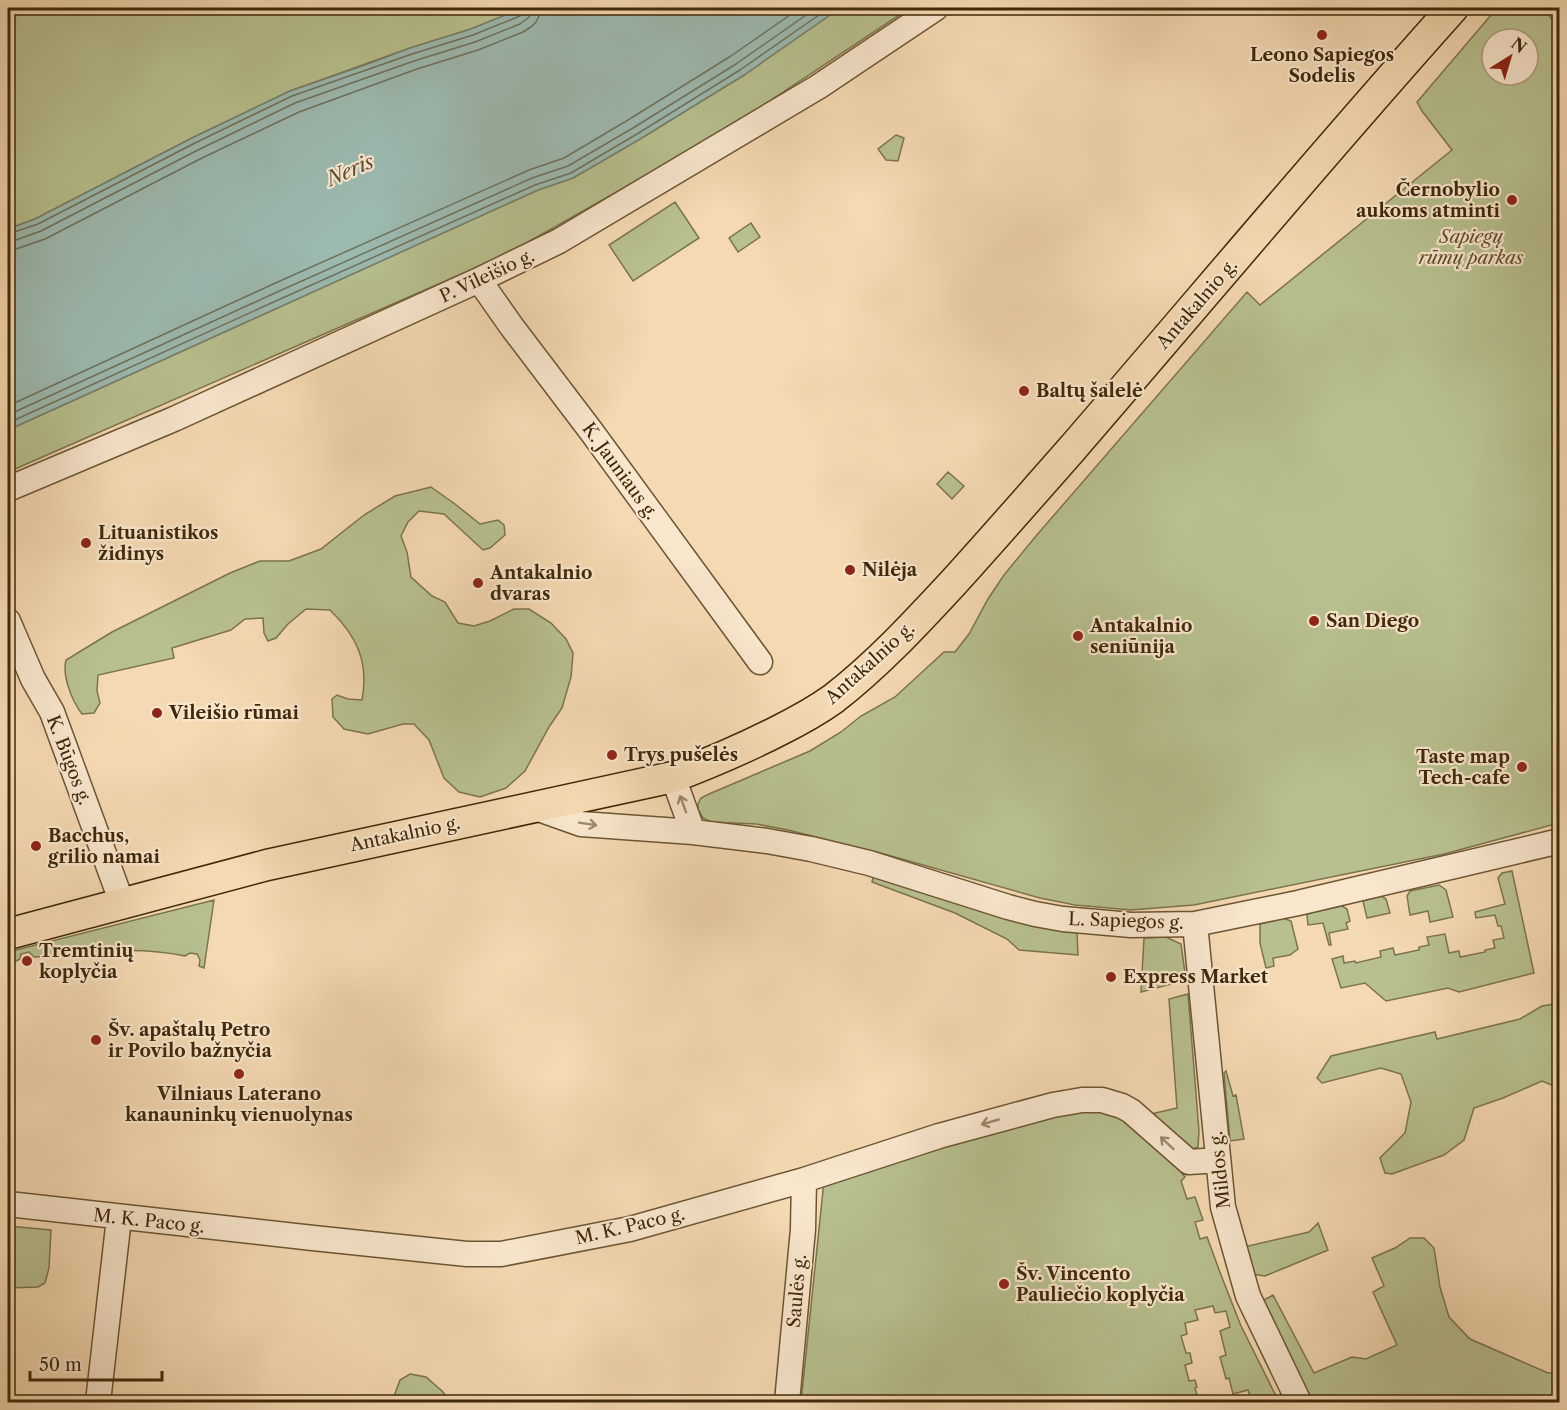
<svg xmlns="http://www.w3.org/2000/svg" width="1567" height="1410" font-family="'Libre Caslon Text',serif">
<rect width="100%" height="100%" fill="#f5d9b2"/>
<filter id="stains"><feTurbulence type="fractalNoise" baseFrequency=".00333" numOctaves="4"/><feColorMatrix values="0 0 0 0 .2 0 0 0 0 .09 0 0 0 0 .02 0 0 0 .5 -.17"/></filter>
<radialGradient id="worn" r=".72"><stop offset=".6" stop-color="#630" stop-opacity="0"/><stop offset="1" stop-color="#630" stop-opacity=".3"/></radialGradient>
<path fill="#b8c08f" stroke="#7c744c" stroke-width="1.5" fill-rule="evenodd" d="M34,8h489l-52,21 -61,19 -120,43 -98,47 -157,81 -27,10v-210z
M840,8h70l-184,122 -221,125 -497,217v-42l530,-240 35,-12 67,-39 104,-64z
M1497,8h46l16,20v795l-115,31 -250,51 -63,5 -56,-5 -35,-7 -163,-46 -89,-22 -32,-6 -45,-2 -8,-4 -5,-8v-6l3,-6 8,-4 101,-43 31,-19 20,-16 34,-19 49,-45h11l14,-18 19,-35 16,-24 32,-39 211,-244 13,13 192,-155 -30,-39 -5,-9zM1492,39h36v36h-36z
M896,135l8,3 -6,23 -12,-1 -8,-11z
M675,202l24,36 -66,43 -24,-36z
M751,223l9,14 -22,15 -9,-14z
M948,472l16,14 -12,13 -15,-15z
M431,487l24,17 25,20 18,-4 6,5 1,10 -15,13 -7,2 -39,-36 -25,-3 -11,11 -7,14 6,16 4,25 21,19 13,6 13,21 16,3 16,-5 24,-12h15l22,14 15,16 7,14 -2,24 -9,31 -13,19 -24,44 -19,17 -26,9 -21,-5 -15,-14 -15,-38 -15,-16h-11l-35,10 -24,-5 -11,-12 -1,-18 5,-4 11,4 14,1c7,-38 -5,-64 -32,-90l-24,-1 -18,15 -12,14 -8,3 -4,-8 -1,-15 -18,1 -14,11 -59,18 2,10 -76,17 -1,16 3,12 -6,10 -12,1c-10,-13 -20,-38 -16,-54l46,-28 118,-59 30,-12h29l32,-12 43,-34 31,-19z
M1512,871l22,102 -75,19 -11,-4 -62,13 -21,-18 -24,5 -9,-29 11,-3 1,7 11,-2 1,2 25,-6 -1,-6 13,-3 2,7 24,-5v-3l10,-2 -2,-8 18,-3 4,19 10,-2 1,6 25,-5v-2l10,-2 -2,-8 11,-2 -3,-12h-3l-3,-11 -19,3 -1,-6 30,-8 -7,-26 4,-5z
M874,874l203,58 1,23 -59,-5 -12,-11 -52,-26 -83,-31z
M1439,885l7,5 7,27 -23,5 -2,-11 -18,4 -3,-19 3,-5z
M1381,896l5,3 4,14 -23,5 -4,-17z
M214,900l-10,68 -5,-2 1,-6 -3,-6 -7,-1 -5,3c-50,-11 -101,-3 -151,1l-5,-5 -8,2 -1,5 -12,6v-13z
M1342,906l5,3 3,12 -4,2 2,6 -19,4 2,12h-2l-6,-22 -15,2 -1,-10 2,-2z
M1283,918l8,3 7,28 -8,6 -17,3 1,8 -8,2 -6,-25v-19z
M1166,937l15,7 5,36 -45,12 3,-54z
M1188,994l11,137 -1,16 -9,4 -42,-36 30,-7 -8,-109z
M1554,1004l5,10v74l-17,-7 -39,17 -29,10 -10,32 -20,15 -52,19 -7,-1 -5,-15 25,-25 6,-31 -10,-28 -20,-6 -59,15 -5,-5 14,-22 104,-24 2,7 83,-20 22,-13z
M1226,1071l7,25 3,-1 8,44 -14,2 -6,-68z
M1090,1110l30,5 32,21 33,41 -4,4 6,18 8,-2 8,23 -8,2 5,17 7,-2 14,38 20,51 38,76h-27l-4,-12 -15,4 -4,-16 -3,1 -6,-22 6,-2 -6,-24 10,-4 -4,-16 -11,2 -2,-7 -18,4 3,10 -13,3 2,11 -6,2 5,17h4l2,10 -7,2 4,16 6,-1 2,7 -2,1 4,14h-398l23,-221 222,-63z
M1318,1223l10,27 -63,26 -13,-2 -8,-27 65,-15z
M8,1226l43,4 -2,38 -4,15 -7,4 -30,1z
M1410,1238h14l10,10 6,39 9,30 21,22 78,34h11v29h-249l-50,-100 13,-7 41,78 38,-16 14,2 31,-14 -24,-53 11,-6 -12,-28 23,-10z
M410,1374l16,3 16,14 9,11h-59l8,-22z"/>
<path fill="#9cbab0" stroke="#77806d" stroke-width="1.5" d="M523,8h317l-96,67 -104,64 -67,39 -35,12 -530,240v-201l27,-10 157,-81 98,-47 75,-26 45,-17 61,-19z"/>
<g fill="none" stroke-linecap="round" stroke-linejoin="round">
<path stroke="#6e725c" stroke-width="1.5" d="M8,234l30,-10 157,-81 97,-47 120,-42 61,-19 47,-19 3,-4v-4
M8,241h5l28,-10 157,-81 97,-47 119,-42 61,-19 45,-18 9,-7 2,-9
M8,251l8,-2 29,-10 157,-81 97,-46 118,-43 61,-19 45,-18 8,-5 5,-5 3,-6 1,-8
M8,406l263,-121 258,-115 35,-12 64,-38 103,-64 69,-48
M8,415l267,-122 257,-115 36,-12 65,-38 103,-64 80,-56
M8,423l270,-123 257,-115 36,-12 66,-39 103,-64 89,-62"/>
<defs>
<path id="minor" d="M479,280l33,47 79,104 169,231
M8,489l166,-70 305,-139 80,-39 259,-154 118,-79
M8,621l25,58 19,33 70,191
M673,777l20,55
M533,807l48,17 112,8 74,9 44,8 58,14 139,44 27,7 28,5 68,6 64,-1 103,-21 262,-62
M1195,924l28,283 25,89 51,106
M8,1204l305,34 154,16h34l129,-25 174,-49 135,-44 114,-31 29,-5h20l20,6 9,5 58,51 29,-2
M98,1402l21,-184
M787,1402l16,-173 1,-49"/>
<path id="major" d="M8,934l259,-69 406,-88c37,-14 72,-29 107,-47 18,-9 36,-19 53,-31 44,-34 82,-75 120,-116 40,-44 79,-89 118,-133 127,-147 252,-297 382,-442"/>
</defs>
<use href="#minor" stroke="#6c5533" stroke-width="27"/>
<use href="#major" stroke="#3f2909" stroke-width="33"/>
<use href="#minor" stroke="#f8e6cd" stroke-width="24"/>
<use href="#major" stroke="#f5d9b2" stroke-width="30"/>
</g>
<defs><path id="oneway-shaft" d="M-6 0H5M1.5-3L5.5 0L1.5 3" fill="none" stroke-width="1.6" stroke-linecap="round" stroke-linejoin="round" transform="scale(1.5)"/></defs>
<g stroke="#9c886b">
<use href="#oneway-shaft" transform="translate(683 804) rotate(-110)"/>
<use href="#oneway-shaft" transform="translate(588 824) rotate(9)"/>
<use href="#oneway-shaft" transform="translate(990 1122) rotate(164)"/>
<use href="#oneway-shaft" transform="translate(1167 1143) rotate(-137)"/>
</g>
<g fill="#8f2418" stroke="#f8e6cd" stroke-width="2">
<circle cx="1322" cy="35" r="6"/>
<circle cx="1512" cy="200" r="6"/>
<circle cx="1024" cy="391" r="6"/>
<circle cx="86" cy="543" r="6"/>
<circle cx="850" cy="570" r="6"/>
<circle cx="478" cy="583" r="6"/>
<circle cx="1314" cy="621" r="6"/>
<circle cx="1078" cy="636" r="6"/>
<circle cx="157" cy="713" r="6"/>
<circle cx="612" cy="755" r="6"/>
<circle cx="1522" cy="767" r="6"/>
<circle cx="36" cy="846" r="6"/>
<circle cx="27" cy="961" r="6"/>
<circle cx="1111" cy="977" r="6"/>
<circle cx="96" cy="1040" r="6"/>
<circle cx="239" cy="1074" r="6"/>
<circle cx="1004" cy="1284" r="6"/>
</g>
<g text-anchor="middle" stroke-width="4.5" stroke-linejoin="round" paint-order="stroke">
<g font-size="18" font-weight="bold" fill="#3f2909" stroke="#f8e6cd" text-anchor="start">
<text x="1322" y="61" text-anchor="middle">Leono Sapiegos<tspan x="1322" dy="21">Sodelis</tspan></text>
<text x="1500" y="196" text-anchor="end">Černobylio<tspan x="1500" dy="21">aukoms atminti</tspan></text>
<text x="1036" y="397">Baltų šalelė</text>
<text x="98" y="539">Lituanistikos<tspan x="98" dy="21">židinys</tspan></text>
<text x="862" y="576">Nilėja</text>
<text x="490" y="579">Antakalnio<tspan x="490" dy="21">dvaras</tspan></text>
<text x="1326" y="627">San Diego</text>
<text x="1090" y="632">Antakalnio<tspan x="1090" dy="21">seniūnija</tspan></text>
<text x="169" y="719">Vileišio rūmai</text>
<text x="624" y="761">Trys pušelės</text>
<text x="1510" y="763" text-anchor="end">Taste map<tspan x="1510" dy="21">Tech-cafe</tspan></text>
<text x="48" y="842">Bacchus,<tspan x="48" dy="21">grilio namai</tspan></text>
<text x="39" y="957">Tremtinių<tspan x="39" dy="21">koplyčia</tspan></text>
<text x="1123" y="983">Express Market</text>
<text x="108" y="1036">Šv. apaštalų Petro<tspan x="108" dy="21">ir Povilo bažnyčia</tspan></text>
<text x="239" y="1100" text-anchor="middle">Vilniaus Laterano<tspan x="239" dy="21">kanauninkų vienuolynas</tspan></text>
<text x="1016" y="1280">Šv. Vincento<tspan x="1016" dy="21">Pauliečio koplyčia</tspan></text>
</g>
<g font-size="18" font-style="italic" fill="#5d4f2a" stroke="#f8e6cd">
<text x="1471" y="243">Sapiegų<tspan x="1471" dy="21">rūmų parkas</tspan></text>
</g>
<g font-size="18" fill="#3f2909" stroke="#f8e6cd">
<text transform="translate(487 276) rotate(-25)" y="6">P. Vileišio g.</text>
<text transform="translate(1197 304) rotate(-49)" y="6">Antakalnio g.</text>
<text transform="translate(620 471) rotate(54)" y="6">K. Jauniaus g.</text>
<text transform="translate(870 663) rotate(-42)" y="6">Antakalnio g.</text>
<text transform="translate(69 760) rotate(69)" y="6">K. Būgos g.</text>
<text transform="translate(405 834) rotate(-12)" y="6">Antakalnio g.</text>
<text transform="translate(1126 921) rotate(2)" y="6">L. Sapiegos g.</text>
<text transform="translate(1220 1170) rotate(-96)" y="6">Mildos g.</text>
<text transform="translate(149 1221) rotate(6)" y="6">M. K. Paco g.</text>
<text transform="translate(630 1226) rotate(-13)" y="6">M. K. Paco g.</text>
<text transform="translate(797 1291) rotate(-85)" y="6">Saulės g.</text>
</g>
<g font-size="20" font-style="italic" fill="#564d33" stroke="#f8e6cd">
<text transform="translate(350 170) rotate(-24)" y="7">Neris</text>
</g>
</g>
<rect width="1567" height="1410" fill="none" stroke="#f5d9b2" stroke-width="30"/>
<rect x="9" y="9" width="1549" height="1392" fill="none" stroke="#3f2909" stroke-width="3"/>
<rect x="15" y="15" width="1537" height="1380" fill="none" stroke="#3f2909" stroke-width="1.5"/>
<g transform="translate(1510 57) rotate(37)"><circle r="28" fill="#f8e6cd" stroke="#ae9a7f" stroke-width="1.5"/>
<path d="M0-4.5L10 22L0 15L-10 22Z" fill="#8f2418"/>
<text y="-9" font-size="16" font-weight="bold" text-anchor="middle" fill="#3f2909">N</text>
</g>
<path d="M30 1371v9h132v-9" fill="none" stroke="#3f2909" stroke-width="3"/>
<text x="39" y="1371" font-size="18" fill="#3f2909" stroke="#f8e6cd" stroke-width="4.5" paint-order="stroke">50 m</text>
<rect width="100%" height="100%" filter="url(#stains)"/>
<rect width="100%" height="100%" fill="url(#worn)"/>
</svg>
